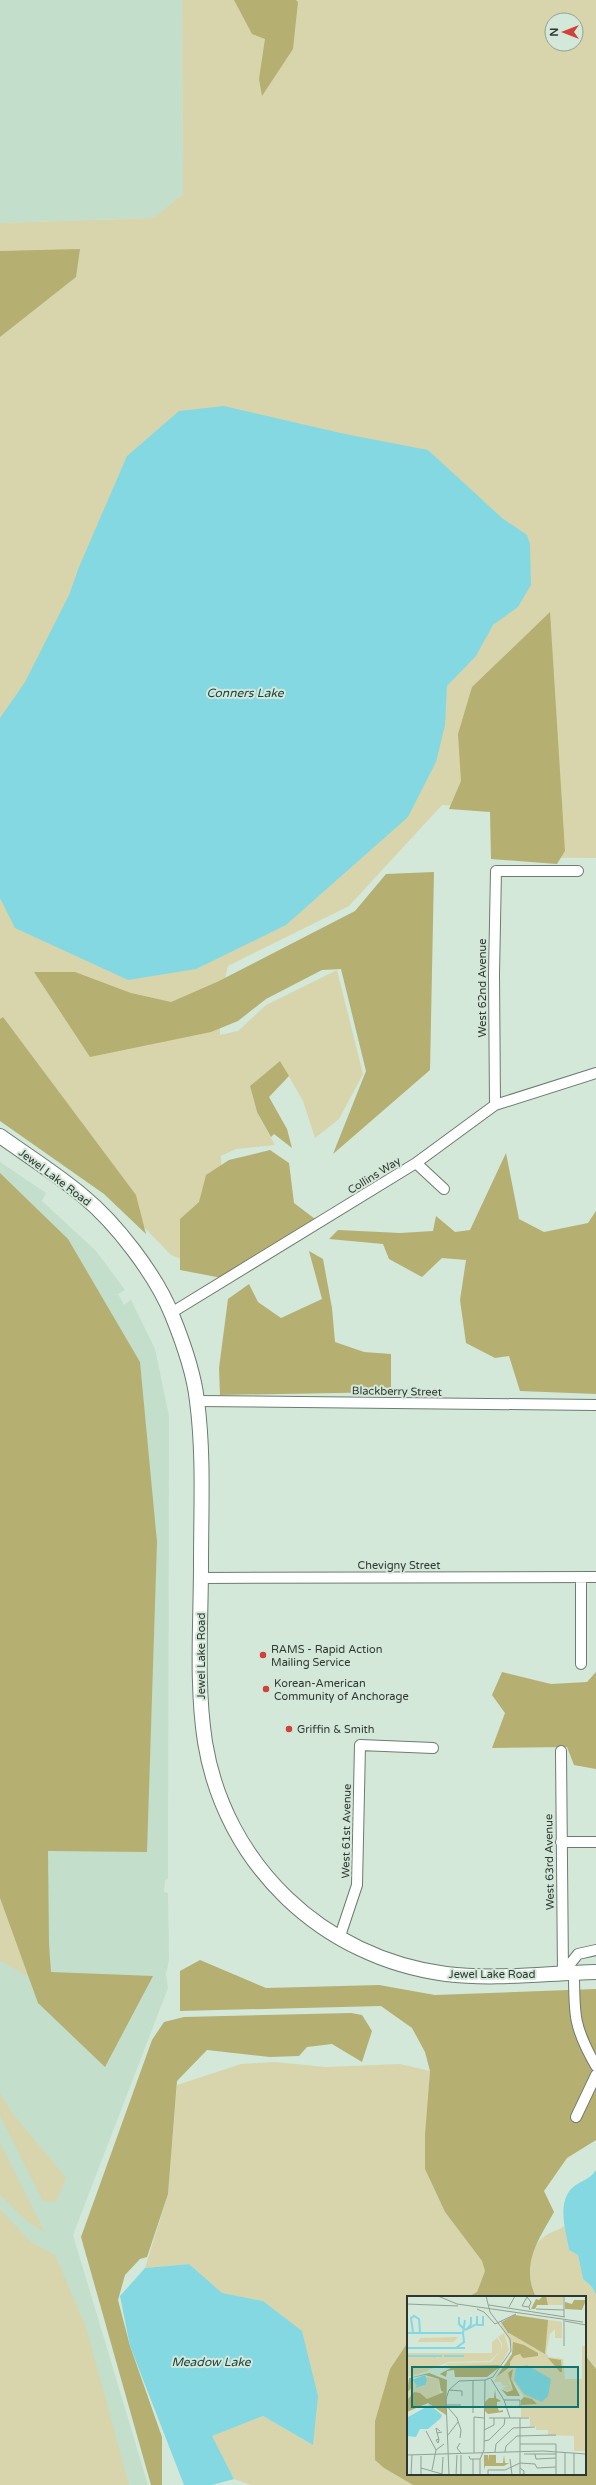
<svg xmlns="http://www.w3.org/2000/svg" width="596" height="2485" font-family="'Varela Round',sans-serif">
<rect width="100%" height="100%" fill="#d3e8d9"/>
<path fill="#c3decb" d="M0,0h182l1,194 -30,24 -153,5z
M0,1162l46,31 -4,8 54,50 29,39 -7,4 6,11 7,-5 24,49 14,67 -1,463 -3,1 -1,12 4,1 1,67 -3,14 2,14 -95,247 75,250h-148z"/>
<path fill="#d8d5ac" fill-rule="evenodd" d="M182,0h414v858l-101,-1 -2,-49 -51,-3 -93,101 -121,60 -8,34v35l18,-4 28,-26 71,-35 26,104 -24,45 -24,19 -12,-37 -23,-40 -30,25 7,26 18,33 -39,4 -15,7 1,116 -23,-6 -28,-11 -66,-68 -105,-75v-889l153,-5 30,-24zM552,20h24v24h-24z
M0,1898l28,78 -28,-15z
M275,2062l50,5 75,-3 30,7 -5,63v35l20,43 37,49 3,10 -8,21 -9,5h-60v45l-18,27 -15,52v38l9,9 29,17h-162l-17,-6 -23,-43 52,-20 50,29 -50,-144 -41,-7 -33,-30 -44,4 23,-74 9,-109 64,-21z
M0,2093l12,20 54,65 -10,24 -13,-1 -43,-86z
M0,2143l45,90 -18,-12 -27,-26z
M0,2209l31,33 24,13 31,72 43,158h-129z
M565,2226l4,24 9,5 5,24 9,8 4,8v74l-11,-14v-58h-49c-9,-18 -10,-48 9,-61 6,-4 13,-6 20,-10z"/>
<path fill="#b5af71" d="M234,0h62l2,2 -5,47 -31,47 -3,-17 6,-40 -13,-5z
M80,249l-4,28 -76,60v-86z
M550,612l15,239 -8,13 -66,-5 -1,-47 -41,-3 12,-28 -3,-47 14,-47z
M434,872l-4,198 -97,84 33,-83 -25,-102 -19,1 -56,29 -28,22 -27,11 -121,25 -56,-85h41l56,21 40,9 46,-20 138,-71 31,-37z
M3,1017l133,178 10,39 -42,-40 -104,-73v-102z
M280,1061l9,15 -20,21 18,32 5,19 -18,-14 -3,3 -14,-25 -7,-26z
M270,1150l19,13 5,40 21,16 -93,59 -42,-8v-51l19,-17 7,-27 23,-15z
M506,1153l13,66 25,13 44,-9 8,-12v183l-76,-3 -11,-35 -14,2 -29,-15 -6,-43 6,-40 -24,-2 -20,19 -33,-18 -6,-15 -54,-5 9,-9 62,3 33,-2 3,-15 19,16 15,-2z
M0,1173l68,66 72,123 17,180 -10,310 -99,-1 1,93 2,28 102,4 -48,91 -67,-64 -38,-105z
M309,1251l14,8 9,49 3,34 29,10 27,2v38l-171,3 -1,-27 9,-69 21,-15 9,18 23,16 41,-19z
M502,1672l49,12 36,-2 9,-10v97l-22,-4 -7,-18 -75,1 13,-35 -13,-18z
M200,1960l66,28 113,-3 56,10 161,-6v151l-29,18 -23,33 10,21c-15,27 -34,53 -18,85h-68l9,-5 8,-21 -3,-10 -37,-49 -20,-43v-35l5,-63 -5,-19 -13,-24 -31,-22 -201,5v-40z
M351,2013l11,2 10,16 -10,31 -30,-18 -25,3 -8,9 -29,1 -63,-7 -30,31 -9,113 -21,63 -7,2 -15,16 -7,25 12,46 32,91v48h-11l-70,-248 71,-197 12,-18 20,-5z
M408,2342v132h177v-119l11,14v116h-183l-29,-17 -9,-8v-39l15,-52z"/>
<path fill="#84d8e2" d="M224,406l121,28 83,16 74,68 25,17 3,9 1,41 -13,22 -25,18 -17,31 -29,30 -2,39 -9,37 -28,55 -122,108 -90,44 -68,11 -113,-52 -15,-30v-180l25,-36 44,-87 10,-28 48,-111 52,-45z
M596,2170v125l-4,-8 -9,-8 -5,-24 -9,-5c-3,-19 -12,-45 2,-61 8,-8 19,-9 25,-19z
M189,2264l33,29 41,8 39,30 16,65 -5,49 -50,-29 -51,20 22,43 -22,6h-28l-54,-139 -10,-50 25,-28z"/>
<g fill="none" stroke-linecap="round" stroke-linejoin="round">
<defs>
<path id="minor" d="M495,1105l-1,-131 2,-103h82
M416,1163l28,26
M171,1313l245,-150 79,-58 101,-32
M197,1401l399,4
M581,1577v87
M201,1578l395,-1
M561,1751l2,222
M561,1842h35
M339,1939l18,-54 3,-140 73,3
M563,1973l15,-19 18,-4
M574,1973c0,42 0,55 22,93
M576,2117l20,-42"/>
<path id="secondary" d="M0,1136c28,20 57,38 83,60 33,27 73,79 89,119 11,27 22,58 25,86 7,53 4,108 4,162 0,59 -5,121 4,179 20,123 118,216 241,232 49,6 101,-1 150,-2"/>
</defs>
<use href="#minor" stroke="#6b7d70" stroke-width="12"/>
<use href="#secondary" stroke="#6b7d70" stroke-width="16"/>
<use href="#minor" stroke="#fff" stroke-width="10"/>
<use href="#secondary" stroke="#fff" stroke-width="14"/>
</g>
<g fill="#d0423a" stroke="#d3e8d9" stroke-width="1.5">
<circle cx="263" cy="1655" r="4"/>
<circle cx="266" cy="1689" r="4"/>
<circle cx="289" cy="1729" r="4"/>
</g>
<g text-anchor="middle" stroke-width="4" stroke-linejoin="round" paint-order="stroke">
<g font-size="11" fill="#2f3731" stroke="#d3e8d9">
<text transform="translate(482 988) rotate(-90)" y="4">West 62nd Avenue</text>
<text transform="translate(374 1175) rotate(-32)" y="4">Collins Way</text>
<text transform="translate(55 1177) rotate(37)" y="4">Jewel Lake Road</text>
<text transform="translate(397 1391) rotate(1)" y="4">Blackberry Street</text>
<text x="399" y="1569">Chevigny Street</text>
<text transform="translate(201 1656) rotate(-90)" y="4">Jewel Lake Road</text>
<text transform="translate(346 1831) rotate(-89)" y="4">West 61st Avenue</text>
<text transform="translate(549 1862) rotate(-91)" y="4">West 63rd Avenue</text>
<text x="492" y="1978">Jewel Lake Road</text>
</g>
<g font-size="11" fill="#2f3731" stroke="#d3e8d9" text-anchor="start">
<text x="271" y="1653">RAMS - Rapid Action<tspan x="271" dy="13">Mailing Service</tspan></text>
<text x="274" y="1687">Korean-American<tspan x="274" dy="13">Community of Anchorage</tspan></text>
<text x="297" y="1733">Griffin &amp; Smith</text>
</g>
<g font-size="12" font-style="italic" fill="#1b4347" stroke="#d3e8d9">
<text x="245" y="697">Conners Lake</text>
<text x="211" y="2366">Meadow Lake</text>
</g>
</g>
<g transform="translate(407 2296)">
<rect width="179" height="179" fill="#d3e8d9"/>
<path d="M140,0h16v9h-26l-2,4h-4l5,-10 3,1zM109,19l46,7v16h-7v-9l-5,5 -4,19 3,4 14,2 2,20h17v-33h4v105h-12v-15l-26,-1v-5h-12v-4h-6v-9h-9v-17h3v-3l-10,-15h-5l4,8 -6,1 -5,-3 5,-2 -5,-1 -1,-3h-8l19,-27 1,-6 -13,-26zM97,37l5,17 -9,16h-46l-8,3 2,-4 -5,1 5,-3 43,-1 10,-12 1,-7 -4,-6zM13,42l36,-1 2,1 -5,4h-35zM90,42l4,5v7l-11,11 -42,1 -19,8 7,-12 5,-1h-4l-9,14 -21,6v-24h85v-11zM20,81l12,2 1,17 -13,4 -13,-8 -7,8v-8l6,-9 3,-2 7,6z" fill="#d8d5ac"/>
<path d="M136,0h3l2,9h-11l-2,4h-4l5,-10 3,1zM167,4h12l-4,10 -17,-1v-7l7,2zM107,19l34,5 -3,34 -36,-21 -7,-11zM106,46l11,3 14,8v3l-15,2 -3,-4 -6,2 -4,6v5l-14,10 16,-23zM141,62l13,2 1,12h-2zM91,69l3,1 -14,11h-32l-1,-7 -7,1 -1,6 -6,-3 14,-8zM106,73l-2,10 9,17h-13l-6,-7 6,3 6,-2 -5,-17zM22,77l18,7 -1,35 -18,-12 -21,9v-12l7,-8 6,1 7,6 17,-7 -3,-1 -2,-12 -14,-4 -14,3v11l-4,3 2,-14zM88,93l1,9 5,3 -4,1v4l2,5 4,-1v2l-15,2 -3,-3v-9l4,-4h5zM117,101l8,2 5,5 -16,1v-5zM77,159h4l1,6v-6h7v8h7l1,-8 1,8h4l-5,3h-19l-1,4z" fill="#b5af71"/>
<path d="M120,69l24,14 -3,17 -6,6 -18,-8 -10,-14 2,-12zM18,79l2,5 -2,5 -10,3 2,-3 -5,-5zM23,109l12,10 -1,3 -13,11h-8l-4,8 -9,-1 1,-19z" fill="#84d8e2"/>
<path fill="none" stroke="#84d8e2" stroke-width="2" d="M52,21v7l6,6M70,29h6v-9M60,33l4,-5v-7M58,34l12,-6v-8M6,36l-2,-14 3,-2 5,3 1,13M0,37h56l2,-13M0,52h58M49,52l8,-6 -1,-9M0,60h35M37,60h20"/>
<path fill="none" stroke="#91a196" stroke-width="1" d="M31,0l19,8 126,18M0,8l51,2M82,9l76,12M102,11l6,-11M122,11l2,-5 -4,-5 -5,9 7,1 1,3M70,13l7,3 11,12 21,-10M129,13l28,1M157,21v-21M157,24v26M94,25l8,12M158,25l21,4M84,83l13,21 6,18M66,85v32M42,94l13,1v5M97,104h16v6M82,122h40M77,134l10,-5v-7M19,135l10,19M33,135l-4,-3 1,5 5,-1M30,137l1,3 1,4 -1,3 -2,-3 3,-1M41,139l10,-13M53,142l1,-8 -4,-12 -11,-13h15M77,145l5,-1 15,-15 1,-7M53,147l-3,5 4,5M113,148h36v31M88,156l1,-8 17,-16 22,-1M98,156l1,-6 11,-10 39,-1M67,157v-36l10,1M158,157v22M117,158h32M128,158l1,5 20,-1M0,159l136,-4 43,3M14,160v19M62,160l1,3h10M66,163v16M103,163l2,16M14,172l21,6 1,-17M25,174l4,-20 8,-6M4,179l1,-20M42,179l-3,-76 3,-9 10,-9 26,-1 8,-3 18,-26 -1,-12 -20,-27 -4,-16M49,179l1,-20M54,179v-20M73,179v-16l4,-9 1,-70M81,179v-5h17l15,-7 15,1 2,4 19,-1M113,179v-57M113,179l4,-1v-3l-4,-3M167,179v-22"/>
<path fill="#0f766e" fill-opacity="0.15" stroke="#0f766e" stroke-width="2" d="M5,71h166v40h-166z"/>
<rect width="179" height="179" fill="none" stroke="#2f3731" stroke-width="2"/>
</g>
<g transform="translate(564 32) rotate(270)"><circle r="19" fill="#d3e8d9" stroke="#91a196"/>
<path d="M0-3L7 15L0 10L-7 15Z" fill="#d0423a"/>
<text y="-6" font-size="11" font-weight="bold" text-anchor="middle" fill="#2f3731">N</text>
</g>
</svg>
